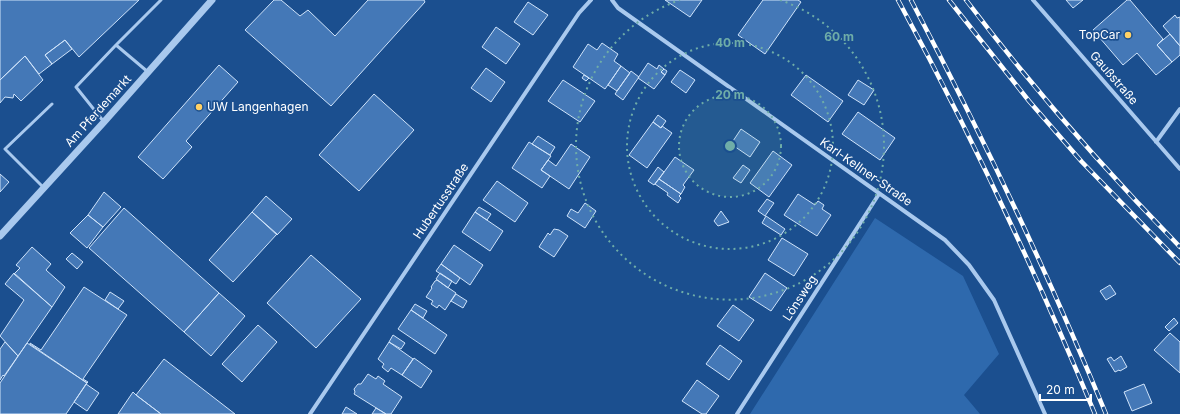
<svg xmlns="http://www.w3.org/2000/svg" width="1180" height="414" font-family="Inter,sans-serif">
<rect width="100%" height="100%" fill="#1b4f8f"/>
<path fill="#2e69ad" d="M875,218l88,58 36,78 -35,41 16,19h-230z"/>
<path fill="#4478b7" stroke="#cfe3fa" d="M0,0h139l-60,57 -14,-17 -20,15 7,9 -13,10 -14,-18 -25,24z
M274,0h7l19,16 8,-6 27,26 33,-36h56l1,2 -94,104 -86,-76z
M665,0h37l-12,17z
M763,0h35l3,2 -36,52 -27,-19z
M1066,0h17l-10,8z
M1127,0h3l33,39 -6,6 15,17 -16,13 -19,-22 -14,12 -30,-35z
M528,2l20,13 -15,20 -19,-13z
M1175,15l2,3 3,-1v29l-17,-20z
M496,27l24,17 -14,20 -24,-17z
M1170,34l10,12v9l-8,7 -15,-17z
M65,40l7,9 -20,15 -7,-9z
M602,43l16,11 -4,7 7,5 -16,23 -32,-22 15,-23 9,6z
M25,56l18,24 -22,21 -7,-7 -1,4 -8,-1 -5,6v-23z
M648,63l9,6 2,-4 5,4 -3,3 4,3 -11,14 -16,-11z
M219,65l19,17 -52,59 6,6 -29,32 -25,-22z
M621,66l9,7 -13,18 -9,-6z
M486,68l19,14 -14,20 -20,-14z
M664,69l3,2 -2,4 -4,-3z
M680,70l15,10 -9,13 -15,-11z
M631,71l8,6 -16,23 -8,-6z
M584,75l5,3 -3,3 -4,-3z
M806,75l37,26 -15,21 -37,-27z
M563,80l32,21 -15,21 -32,-21z
M858,80l16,10 -10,15 -16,-10z
M374,94l40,36 -55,61 -40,-36z
M858,112l37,26 -15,22 -38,-26z
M658,115l8,6 -5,7 -8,-6z
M653,122l8,6 1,-2 10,7 -25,35 -18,-13z
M741,129l19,13 -10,15 -19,-13z
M538,136l17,11 -5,8 -18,-11z
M529,142l22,14 -10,14 9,6 -8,12 -30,-20z
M571,144l19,13 -21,32 -28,-19 7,-10 8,6z
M773,151l19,14 -23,32 -19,-14z
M675,157l19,13 -11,15 2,2 -4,7 -22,-15z
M743,165l7,5 -9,13 -8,-5z
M658,167l6,5 -10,13 -6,-4z
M0,174l9,8 -9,10z
M659,179l22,15 -2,2 2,2 -3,5 -11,-8 1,-2 -13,-9z
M497,181l31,22 -13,19 -32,-22z
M104,192l17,15 -18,20 -15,-12z
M798,194l17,11 3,-4 6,4 -2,4 9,6 -14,21 -33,-21z
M266,196l26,23 -15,16 -25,-23z
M767,199l7,4 -9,13 -7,-5z
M585,203l11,8 -11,17 -18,-12 4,-7 7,4z
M479,207l12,7 -4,6 -12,-8z
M124,208l95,85 -35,39 -95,-84z
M721,211l8,11 -11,4 -4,-5z
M252,212l25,22 -44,48 -24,-22z
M475,212l28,19 -13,20 -28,-19z
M88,215l15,12 -16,21 -17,-15z
M766,216l19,13 -4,6 -19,-12z
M554,229l5,1 9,6 -14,21 -15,-10 9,-14 2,2z
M782,238l26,16 -14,22 -26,-16z
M454,245l29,20 -13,20 -29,-21z
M32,247l19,17 -5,6 19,17 -13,20 -38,-33 6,-6 -4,-3z
M72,253l11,9 -6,7 -11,-10z
M311,255l50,44 -45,49 -49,-45z
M441,264l19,14 -4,6 -20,-13z
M14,273l38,34 -34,49 -18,-20 24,-36 -19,-16z
M440,273l12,8 -4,7 -12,-9z
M765,273l22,15 -16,23 -22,-14z
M437,280l19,13 -11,17 -6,-5 -2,3 -6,-4 2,-3 -7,-4 6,-9 -1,-1 4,-6z
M1110,285l6,9 -10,6 -6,-9z
M84,287l43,28 -44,64 5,3 -1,1 -57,-39v-1l11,7z
M110,292l14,9 -6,8 -13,-9z
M219,293l26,23 -34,40 -27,-24z
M456,294l11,7 -4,7 -12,-7z
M415,304l12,7 -4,7 -12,-8z
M733,305l21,15 -15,21 -22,-15z
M411,310l36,25 -12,19 -37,-25z
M1174,318l4,5 -9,8 -4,-4z
M258,325l19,17 -35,40 -20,-18z
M1170,333l10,9v31l-26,-23z
M393,335l12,8 -4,6 -12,-7z
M5,342l13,14 -14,20 -1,-1 -3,5v-31z
M389,342l24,17 -11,16 -11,-7 -3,4 -6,-5 2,-3 -6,-5z
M27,343l60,40 -21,31h-66v-31z
M720,345l22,16 -13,19 -23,-16z
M1121,356l6,11 -7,4 -1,-1 -4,2 -8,-13 4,-2 3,4z
M414,358l18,13 -11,17 -19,-13z
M164,359l71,55h-74l-25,-19z
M368,374l8,5 2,-3 7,5 -2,3 19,13 -11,17h-5l-32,-20 1,-2 -1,-3 4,-5h3z
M697,380l22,16 -13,18h-4l-20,-13z
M86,384l13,9 -12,18 -13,-9z
M1144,384l8,19 -20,8 -8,-19z
M133,392l3,3 25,19h-43z
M346,407l11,7h-15z
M376,408l10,6h-14z"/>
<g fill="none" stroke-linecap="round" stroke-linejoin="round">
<path stroke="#a9c9ee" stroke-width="3" d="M148,72l-32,-27 45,-45
M104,122l-28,-35 40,-42
M44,188l-39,-39 47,-45"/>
<path stroke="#a9c9ee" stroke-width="4" d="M612,0l6,8 327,232 24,25 25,35 51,114
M1033,0l147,169
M1156,142l24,-33
M310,414l269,-401 12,-13
M737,414l142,-220"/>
<path stroke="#a9c9ee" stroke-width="7" d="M0,236l104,-114 108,-122"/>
<defs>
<path id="rail" d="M898,0c73,134 138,273 197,414
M911,0c71,135 137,273 195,414
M949,0l80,101 53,61 98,101
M966,0c66,87 138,169 214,247"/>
</defs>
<use href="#rail" stroke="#fff" stroke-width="4.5"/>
<use href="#rail" stroke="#1b4f8f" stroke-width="3" stroke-dasharray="9" stroke-linecap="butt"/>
</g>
<circle cx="730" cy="146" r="51" fill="#6fada8" fill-opacity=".12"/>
<g fill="none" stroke="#6fada8" stroke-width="2" stroke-dasharray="2 4">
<circle cx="730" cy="146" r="51"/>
<circle cx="730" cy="146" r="103"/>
<path d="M780 0A154 154 0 1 1 680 0"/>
</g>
<g fill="#ffd166" stroke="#1b4f8f" stroke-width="1.5">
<circle cx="1128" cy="35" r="4"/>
<circle cx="199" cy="107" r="4"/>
</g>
<g text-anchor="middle" stroke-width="3.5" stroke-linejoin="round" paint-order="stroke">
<g font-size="12" fill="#fff" stroke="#1b4f8f" text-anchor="end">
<text x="1120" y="39">TopCar</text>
<text x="207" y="111" text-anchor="start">UW Langenhagen</text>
</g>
<g font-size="12" fill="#fff" stroke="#1b4f8f">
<text transform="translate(1114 78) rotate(49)" y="4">Gaußstraße</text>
<text transform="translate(98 111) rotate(-48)" y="4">Am Pferdemarkt</text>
<text transform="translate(866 172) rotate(35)" y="4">Karl-Kellner-Straße</text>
<text transform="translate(441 201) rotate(-56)" y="4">Hubertusstraße</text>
<text transform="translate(800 298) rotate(-57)" y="4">Lönsweg</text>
</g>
</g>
<circle cx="730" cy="146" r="6" fill="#6fada8" stroke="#1b4f8f" stroke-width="2"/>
<g font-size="12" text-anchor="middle" font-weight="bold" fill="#6fada8" stroke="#1b4f8f" stroke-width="3.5" stroke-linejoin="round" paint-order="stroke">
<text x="839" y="41">60 m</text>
<text x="730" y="47">40 m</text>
<text x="730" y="99">20 m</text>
</g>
<path d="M1040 394v6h51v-6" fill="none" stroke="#ffffff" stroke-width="2"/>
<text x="1046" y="394" font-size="12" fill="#ffffff" stroke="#1b4f8f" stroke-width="3" paint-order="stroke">20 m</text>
</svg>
